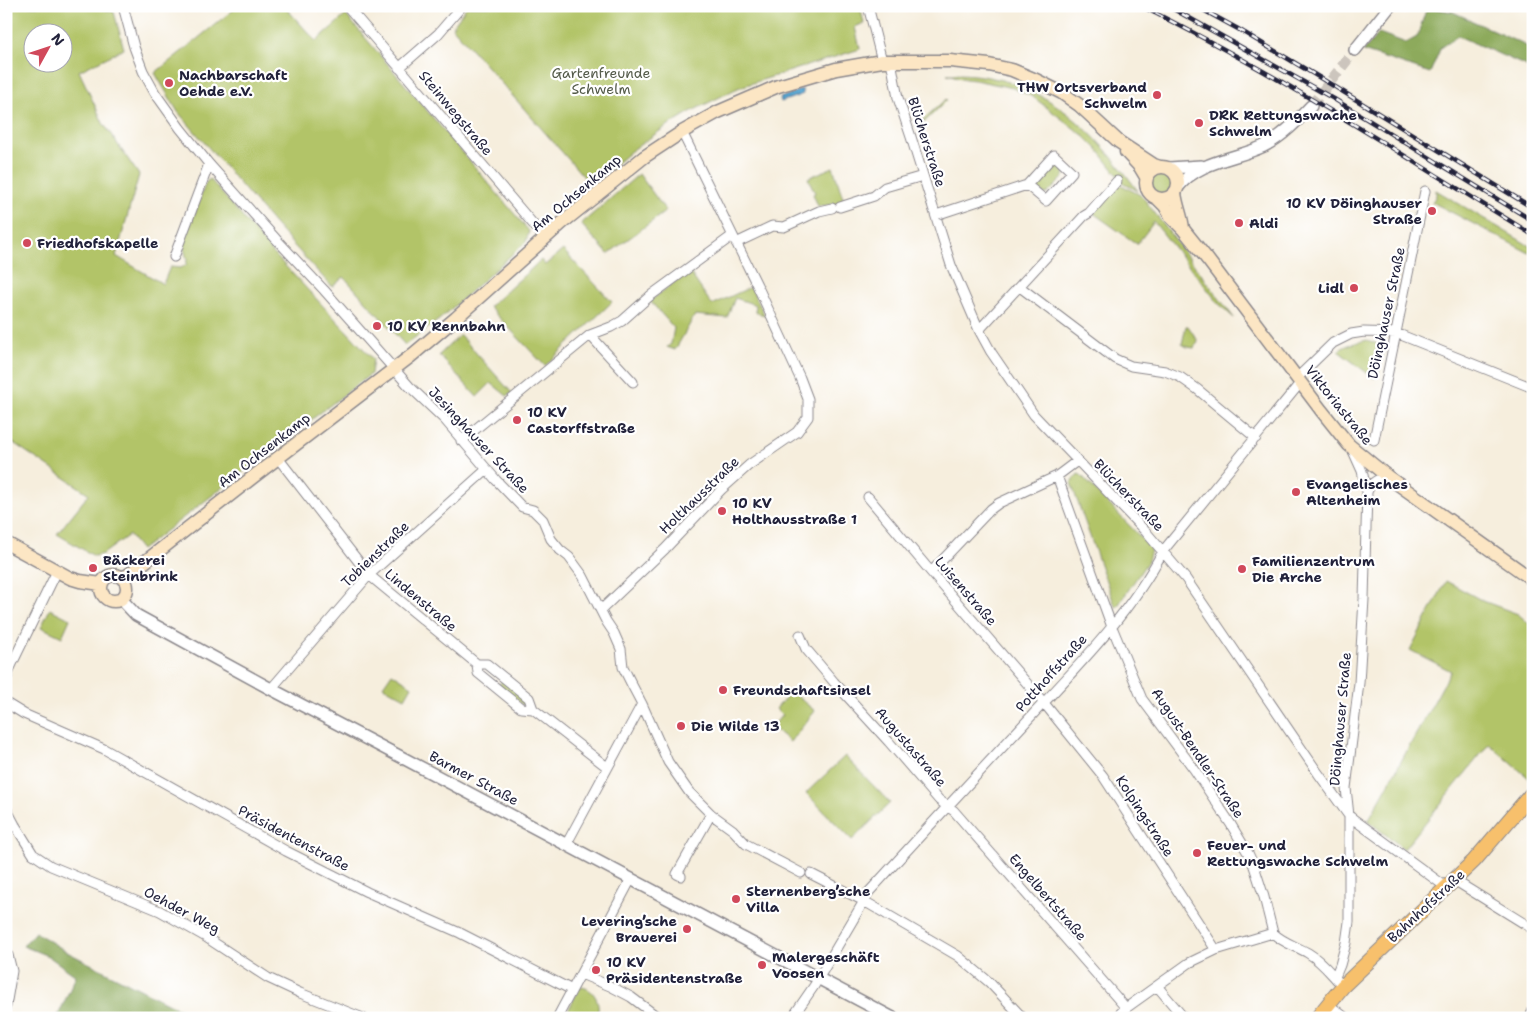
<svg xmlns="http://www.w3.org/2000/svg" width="1539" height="1024" font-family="'Shantell Sans',sans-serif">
<rect width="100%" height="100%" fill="#fff"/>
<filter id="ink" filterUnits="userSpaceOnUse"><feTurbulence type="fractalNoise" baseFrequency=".02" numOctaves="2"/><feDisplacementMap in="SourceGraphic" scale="10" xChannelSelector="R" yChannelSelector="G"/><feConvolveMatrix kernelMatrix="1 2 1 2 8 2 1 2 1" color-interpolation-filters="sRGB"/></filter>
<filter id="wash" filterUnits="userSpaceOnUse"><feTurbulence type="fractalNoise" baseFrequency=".0096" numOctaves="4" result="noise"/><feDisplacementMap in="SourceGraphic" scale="20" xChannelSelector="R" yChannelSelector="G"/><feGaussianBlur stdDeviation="1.12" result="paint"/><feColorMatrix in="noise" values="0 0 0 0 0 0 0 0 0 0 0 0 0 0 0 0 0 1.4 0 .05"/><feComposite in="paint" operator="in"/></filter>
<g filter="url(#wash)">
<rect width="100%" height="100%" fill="#f6eedd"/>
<path fill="#b2c467" stroke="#6a7351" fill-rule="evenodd" d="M6,6h86l22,6 10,37 -45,22 24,52 36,52 -23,81 47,28 7,-17 11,1 5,-3 1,-5 -4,-15 23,-63 4,-3 64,75 99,105 -2,15 -230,176 -12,-15 -26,19 -9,2 -37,-22 32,-40 -83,-56zM32,32h30v30h-30z
M238,6h46l32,35 30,-26 183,216 -3,11 -86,77 -35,26 -61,-68 -12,10 -56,-61 -98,-114 -23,-39z
M467,6h393l4,17 -9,4 5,22 -120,38 -48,24 -25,15 -36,25 -40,34 -139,-158z
M947,74c9,0 18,0 27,1 74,7 123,59 164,116l-18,-10 1,-2 -23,-29 -14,-14 -51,-39 -20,-9 -38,-8 -10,-1z
M946,99l1,1 -29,28 -2,-2z
M1055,162l2,1 8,6 -1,8 -17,17 -5,-1 -10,-9 13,-14 5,4 4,-5 -5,-4z
M833,167l11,34 -10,5 -5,-1 -11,1 -5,-12 2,-1 -7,-15z
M1151 183a11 11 0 1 1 22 0a11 11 0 1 1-22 0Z
M639,174l27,37 -58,43 -27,-30z
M1118,183l24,13 92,122 -15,-14 -65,-82 -17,22 -44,-31z
M1436,190l97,58v7l-101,-53 4,-6z
M563,250l49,52 -67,64 -56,-59 52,-47 4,5z
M689,271l23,34 39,-18 14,29 -10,-5 1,-6 -21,-7 -8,20 -32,-3 -20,35 -8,-3 4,-3 3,-16 -24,-27z
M1186,326h2l10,15 -4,7 -7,-1 -5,-3z
M460,335l52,58 -5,3 -16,-13 -14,14 -38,-42z
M1367,340l11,4 4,3 1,5 -5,24 -4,2 -36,-27c9,-7 18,-8 29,-11z
M1078,474l3,1 68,71 2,4 -3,11 -31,46 -2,-1 -44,-123z
M1446,581l37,20 35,13 15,13v150l-2,3 -42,-36 -85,105 -36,-28 83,-150 -41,-21z
M50,609l20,10 -8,18 -21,-10z
M392,673l20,13 -7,12 -22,-12z
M503,680l23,20 1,5h-4l-25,-19z
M791,691l24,20 -25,31 -18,-15 10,-12 -6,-6z
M845,756l45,47 -38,37 -46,-47z
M580,987c11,0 20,12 18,24 -1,0 -4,6 -4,7h-30z"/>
<path fill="#8daa5c" stroke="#58664c" d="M1436,9l17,3 80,37v20l-75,-33 -17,11 -11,26 -67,-22 16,-18 27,10 11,-6 9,-27z
M35,932l34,21 116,59 8,6h-136l19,-42 -28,-20 -25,-10z"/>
<path fill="#57a6d1" stroke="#3c6486" d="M802,89l1,5 -22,8 -1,-4z"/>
</g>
<g filter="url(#ink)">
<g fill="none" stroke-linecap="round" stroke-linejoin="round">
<path stroke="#ccc5bd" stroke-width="11" stroke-dasharray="11 5.5" stroke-linecap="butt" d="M1311,106l44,-56"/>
<defs>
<path id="minor" d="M123,6l11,41 9,24 12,22 25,35 29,36 67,75 48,51 85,96 36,34 51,60 26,27 11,3 10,10 8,19 9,11 9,7 14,19 23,45 8,12 7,16 2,18 9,18 10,19 26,58 21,30 22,22 -34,60 4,2
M347,6l198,232
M868,6l14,55
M891,61l7,37 13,39 40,128 28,65 12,22 43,63 112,117 40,47 132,194 31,43 97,71
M399,68l39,-34 24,-28
M840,207l34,-11 11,-9 38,-11
M936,215l91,-30 19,16 26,-29 -18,-17 -27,30
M736,243l36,-17 12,1 35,-16 13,-3
M174,257l35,-93
M1020,287l95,72 16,7 34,5 15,6 17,12 59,49
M979,330l105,-114 5,-3 28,-32
M590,335l43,47
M1297,378l36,-35 18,-9 13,-2 32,1 137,55
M1374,440l51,-249
M461,441l129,-106 21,-8 11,-6 28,-25 82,-60
M278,458l91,117 108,89 1,9 43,35 12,1 74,58
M1057,476l55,151 30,72 52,70 36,54 18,30 6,13 10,31 9,36
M1367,492c4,-10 10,-13 21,-15
M868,497l63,75 113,131 59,73 113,174
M931,572l60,-63 8,-6 58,-27 20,-15
M601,610l64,-61 56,-59 28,-25 48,-33 11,-15v-18l-8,-21 -43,-93 -75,-153
M800,635l6,14 28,33 55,60 50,58 15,11 172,197
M477,664h10l42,34 4,11
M6,680l5,-14 46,-95
M271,689l98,-114 118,-106
M6,703l18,11 80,35 182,102 81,41 93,41 112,57
M6,808l9,17 18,29 18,12 109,45 44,25 64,42 32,15 63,25
M711,814l22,16 13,14 55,29
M566,845l76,-141
M811,874l53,27 94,55 31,26 34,36
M1454,880l79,49
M581,974l29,12 21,11 28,21
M1335,977l5,-12 6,-22 3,-21v-106l-3,-28 13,-105 5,-84 3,-107 -5,-21 -9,-20
M1157,986l27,32
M1328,1004l18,14
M6,1006l6,-35 -4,-16
M557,1018l74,-139
M792,1018l22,-32 50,-85 3,-7c52,-57 104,-113 157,-170 49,-53 105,-108 139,-173l138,-169
M1115,1018l11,-10 63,-45 27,-13 57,-17c10,10 23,13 35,20 12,7 20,17 29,27
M1530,1018l3,-8"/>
<path id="tertiary" d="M1355,50l35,-44
M1169,168l32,-2
M1178,187c20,-26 58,-28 86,-41 19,-10 33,-25 47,-40
M121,599l15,16 135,74 132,69 490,260"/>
<path id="secondary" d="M1126,152l14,15 6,10
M1146 183a16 16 0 1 1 32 0a16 16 0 1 1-32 0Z
M1175,192c1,13 7,24 8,37
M1158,199l7,7 7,12 11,11 25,31 113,150 28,35 39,32 145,103
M6,543l64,35 10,3 21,3
M101 588a13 13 0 1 1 26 0a13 13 0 1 1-26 0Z
M123,579l130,-102 158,-121 45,-38 106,-95 82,-66 38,-25 36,-20 60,-26 58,-17 46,-8h68l39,4 23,5 24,10 26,13 17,12 40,37 35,23 6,2"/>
<path id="primary" d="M1317,1018l26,-32 131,-125 59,-69"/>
</defs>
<use href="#minor" stroke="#8c888c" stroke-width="11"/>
<use href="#tertiary" stroke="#8c888c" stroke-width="14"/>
<use href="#secondary" stroke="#8c888c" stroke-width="15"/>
<use href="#primary" stroke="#8c888c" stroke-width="16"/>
<use href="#minor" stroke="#fff" stroke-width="9"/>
<use href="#tertiary" stroke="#fff" stroke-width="11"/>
<use href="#secondary" stroke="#fce6c4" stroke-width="12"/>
<use href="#primary" stroke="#f7c06c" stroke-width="14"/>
<defs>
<path id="rail" d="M1141,6c136,67 263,150 392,229
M1168,6l166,93 199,122
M1196,6l42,23 94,56 201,123"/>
</defs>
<use href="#rail" stroke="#22223b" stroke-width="4.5"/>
<use href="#rail" stroke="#fff" stroke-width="2.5" stroke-dasharray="8" stroke-linecap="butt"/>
</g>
</g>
<g fill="#d1495b" stroke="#fff" stroke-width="2">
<circle cx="169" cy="83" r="5"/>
<circle cx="1157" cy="95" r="5"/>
<circle cx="1199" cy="123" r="5"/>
<circle cx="1432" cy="211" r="5"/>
<circle cx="1239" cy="223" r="5"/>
<circle cx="27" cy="243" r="5"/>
<circle cx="1354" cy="288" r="5"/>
<circle cx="377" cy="326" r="5"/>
<circle cx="517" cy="420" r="5"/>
<circle cx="1296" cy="492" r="5"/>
<circle cx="722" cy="511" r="5"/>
<circle cx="93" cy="568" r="5"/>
<circle cx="1242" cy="569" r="5"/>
<circle cx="723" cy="690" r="5"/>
<circle cx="681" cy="726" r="5"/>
<circle cx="1197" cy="853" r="5"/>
<circle cx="736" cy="899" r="5"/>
<circle cx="687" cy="929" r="5"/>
<circle cx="762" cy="965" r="5"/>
<circle cx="596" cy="970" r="5"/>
</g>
<g text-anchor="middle" stroke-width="4.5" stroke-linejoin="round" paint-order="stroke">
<g font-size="14" fill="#545b4a" stroke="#fff">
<text x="601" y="78">Gartenfreunde<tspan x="601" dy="16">Schwelm</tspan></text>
</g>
<g font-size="14" font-weight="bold" fill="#22223b" stroke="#fff" text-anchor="start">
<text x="179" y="80">Nachbarschaft<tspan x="179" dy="16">Oehde e.V.</tspan></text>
<text x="1147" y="92" text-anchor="end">THW Ortsverband<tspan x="1147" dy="16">Schwelm</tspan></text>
<text x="1209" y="120">DRK Rettungswache<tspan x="1209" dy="16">Schwelm</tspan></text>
<text x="1422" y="208" text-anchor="end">10 KV Döinghauser<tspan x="1422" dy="16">Straße</tspan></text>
<text x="1249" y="228">Aldi</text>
<text x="37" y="248">Friedhofskapelle</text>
<text x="1344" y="293" text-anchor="end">Lidl</text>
<text x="387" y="331">10 KV Rennbahn</text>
<text x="527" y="417">10 KV<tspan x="527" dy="16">Castorffstraße</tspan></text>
<text x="1306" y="489">Evangelisches<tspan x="1306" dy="16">Altenheim</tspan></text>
<text x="732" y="508">10 KV<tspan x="732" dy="16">Holthausstraße 1</tspan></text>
<text x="103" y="565">Bäckerei<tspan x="103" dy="16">Steinbrink</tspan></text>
<text x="1252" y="566">Familienzentrum<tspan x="1252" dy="16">Die Arche</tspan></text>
<text x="733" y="695">Freundschaftsinsel</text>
<text x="691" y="731">Die Wilde 13</text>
<text x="1207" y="850">Feuer- und<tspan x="1207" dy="16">Rettungswache Schwelm</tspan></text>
<text x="746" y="896">Sternenberg’sche<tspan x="746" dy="16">Villa</tspan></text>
<text x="677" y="926" text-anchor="end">Levering’sche<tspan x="677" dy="16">Brauerei</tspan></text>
<text x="772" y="962">Malergeschäft<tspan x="772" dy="16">Voosen</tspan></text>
<text x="606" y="967">10 KV<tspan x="606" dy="16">Präsidentenstraße</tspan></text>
</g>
<g font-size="14" fill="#22223b" stroke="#fff">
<text transform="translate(456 113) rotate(50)" y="5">Steinwegstraße</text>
<text transform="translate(927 142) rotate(72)" y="5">Blücherstraße</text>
<text transform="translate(576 193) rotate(-40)" y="5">Am Ochsenkamp</text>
<text transform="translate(1386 313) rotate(-78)" y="5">Döinghauser Straße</text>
<text transform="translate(1339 405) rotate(51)" y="5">Viktoriastraße</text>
<text transform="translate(479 440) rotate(47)" y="5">Jesinghauser Straße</text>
<text transform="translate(264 450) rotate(-38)" y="5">Am Ochsenkamp</text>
<text transform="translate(699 495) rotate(-44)" y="5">Holthausstraße</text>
<text transform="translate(1129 495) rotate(46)" y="5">Blücherstraße</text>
<text transform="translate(375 554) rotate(-44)" y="5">Tobienstraße</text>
<text transform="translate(966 591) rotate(49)" y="5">Luisenstraße</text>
<text transform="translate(421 600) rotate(40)" y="5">Lindenstraße</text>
<text transform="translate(1051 673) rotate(-48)" y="5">Potthoffstraße</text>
<text transform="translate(1340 719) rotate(-85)" y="5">Döinghauser Straße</text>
<text transform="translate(911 747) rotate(49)" y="5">Augustastraße</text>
<text transform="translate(1198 753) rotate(56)" y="5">August-Bendler-Straße</text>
<text transform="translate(474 778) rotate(28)" y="5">Barmer Straße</text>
<text transform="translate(1145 816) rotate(57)" y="5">Kolpingstraße</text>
<text transform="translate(294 838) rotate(28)" y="5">Präsidentenstraße</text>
<text transform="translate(1048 897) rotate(49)" y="5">Engelbertstraße</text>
<text transform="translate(1426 906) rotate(-43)" y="5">Bahnhofstraße</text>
<text transform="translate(182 910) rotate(28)" y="5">Oehder Weg</text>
</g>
</g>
<rect width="1539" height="1024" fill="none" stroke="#fff" stroke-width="25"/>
<g transform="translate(48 48) rotate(50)"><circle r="24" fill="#ffffff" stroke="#a7a7b1"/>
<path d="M0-4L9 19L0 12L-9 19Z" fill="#d1495b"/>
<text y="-8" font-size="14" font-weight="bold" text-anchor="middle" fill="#22223b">N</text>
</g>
</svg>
